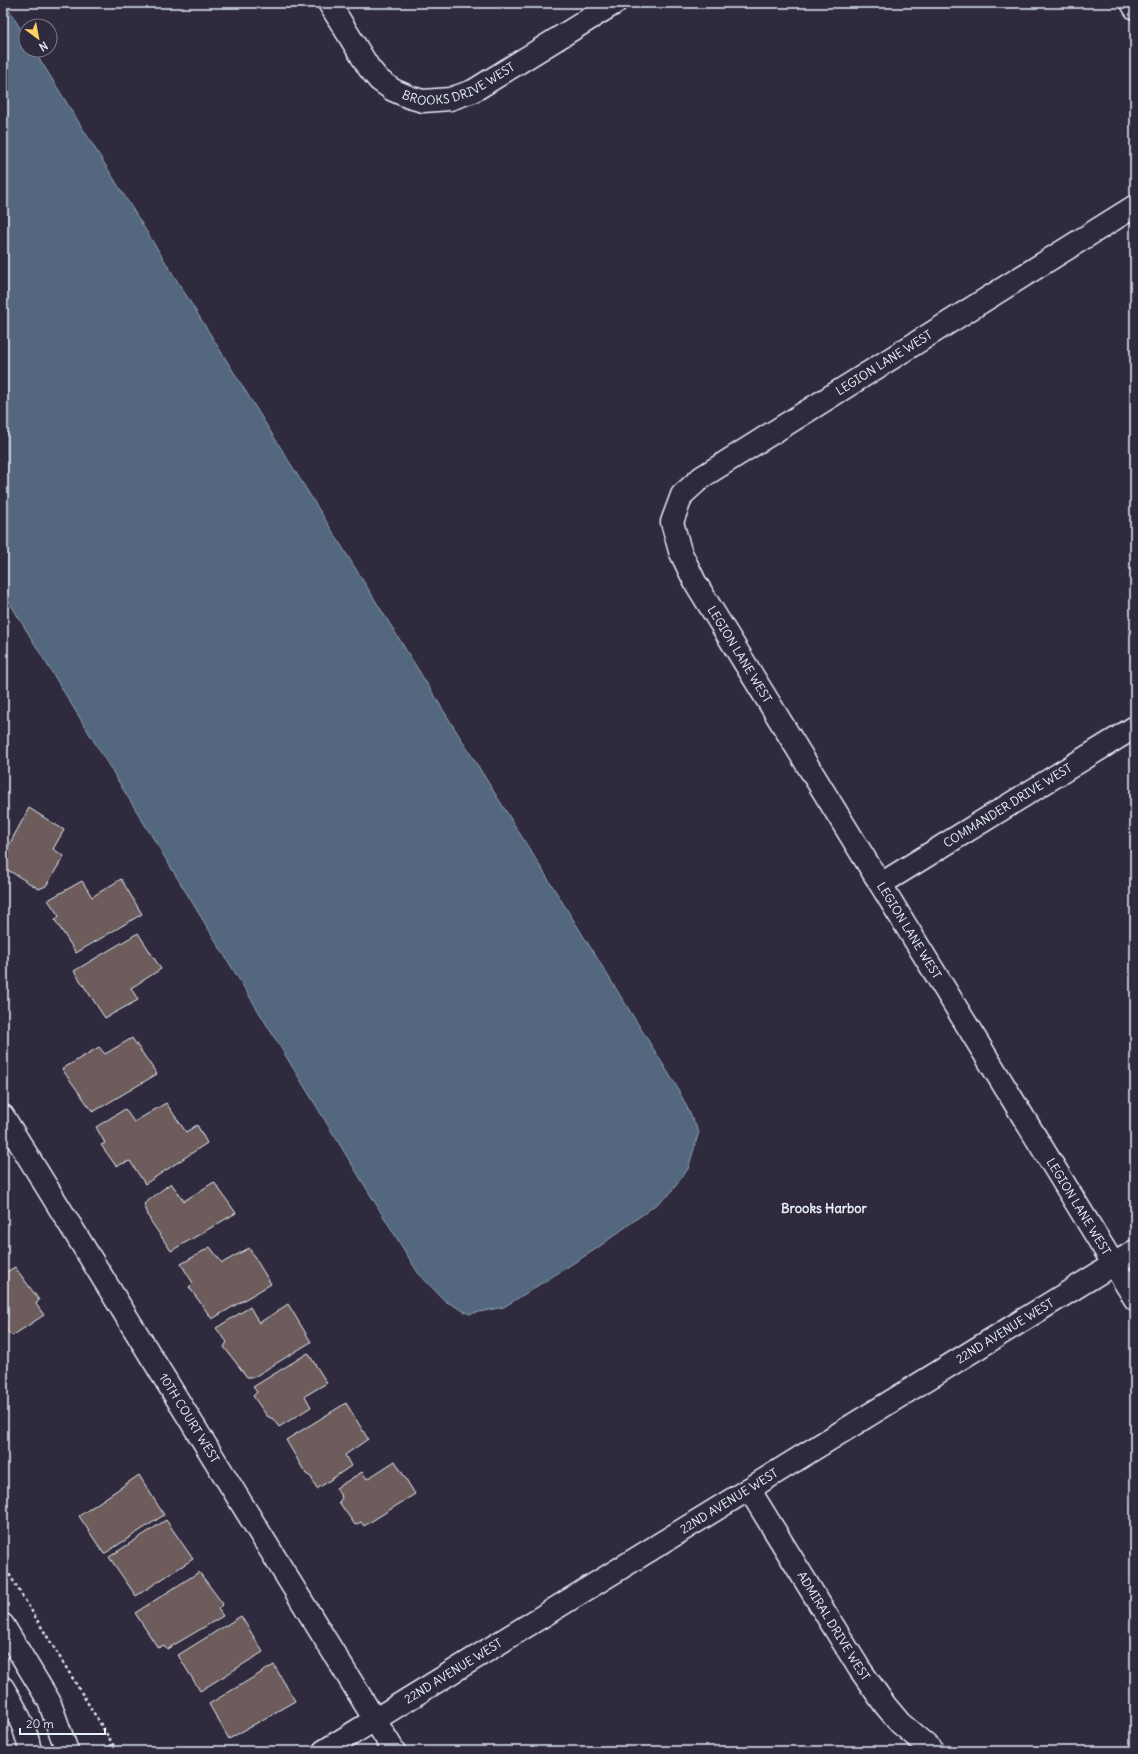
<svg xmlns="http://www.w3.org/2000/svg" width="1138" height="1754" font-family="Delius,sans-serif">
<rect width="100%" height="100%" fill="#2f2a3d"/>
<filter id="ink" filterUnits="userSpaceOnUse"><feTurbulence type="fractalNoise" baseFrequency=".025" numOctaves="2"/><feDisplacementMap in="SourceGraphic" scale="8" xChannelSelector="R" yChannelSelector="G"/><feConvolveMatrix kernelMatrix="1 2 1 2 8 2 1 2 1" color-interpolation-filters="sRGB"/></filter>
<g filter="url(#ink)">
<path fill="#423946" d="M3,1730l5,10 2,11h-7z"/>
<path fill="#53687f" stroke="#8f9faf" d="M3,3h2l21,35v12h8l643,1037 22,45 -11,37 -19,26 -73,54 -92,58 -35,7 -24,-13 -27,-28 -415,-681z"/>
<path fill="#6e5b5b" stroke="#e8f1f8" d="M29,808l35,22 -11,19 11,7 -18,30 -7,3 -36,-22v-11z
M121,879l21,35 -66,39 -21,-33 4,-4 -11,-16 34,-19 10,16z
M138,933l23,36 -30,19 7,12 -33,18 -31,-47z
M132,1038l25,36 -64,38 -31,-43 37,-22 6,7z
M166,1103l20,29 11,-7 10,18 -62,41 -15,-23 -14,5 -15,-21 4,-2 -9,-16 29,-18 9,13z
M214,1182l22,31 -65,38 -21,-31 -6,-16 27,-21 13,18z
M210,1247l12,16 27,-15 22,36 -59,35 -23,-32 4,-4 -12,-19z
M15,1267l24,33 -3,4 8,11 -32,21 -9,-9v-53z
M288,1304l23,38 -57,35h-7l-23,-30 3,-5 -11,-14 34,-21 9,16z
M308,1353l19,30 -22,13 6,11 -32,20 -6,-8 -6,-3 -14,-20 4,-4 -4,-5z
M346,1403l22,36 -23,16 6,11 -34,23 -6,-12 -5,-3 -20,-34z
M395,1461l20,33 -51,32 -3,-4 -6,3 -16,-23 3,-4 -6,-10 26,-16 5,7z
M139,1475l25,40 -60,39 -25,-38z
M166,1520l27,39 -57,37 -27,-39z
M199,1572l24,32 -5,5 5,7 -56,33 -3,-4 -6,3 -23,-35z
M241,1616l22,36 -63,39 -22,-36z
M274,1665l21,36 -66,38 -20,-35z"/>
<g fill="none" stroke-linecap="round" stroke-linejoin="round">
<defs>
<g id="minor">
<path id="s1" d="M329,3l40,65 10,12 14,10 16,7 14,4 27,-2 23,-8 142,-88"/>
<path d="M1132,3l3,5"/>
<path id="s2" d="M1135,206l-433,271 -20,18 -10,27 8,29 15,31 440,717"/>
<path id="s3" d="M881,884l254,-157"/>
<path id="s4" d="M3,1116l391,635"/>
<path id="s5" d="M749,1489l110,179 26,37 15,18 33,28"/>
<path d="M3,1625l46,76 18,50"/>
<path d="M3,1688c12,20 23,39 27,63"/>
<path id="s6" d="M324,1751l811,-500"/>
</g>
</defs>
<use href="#minor" stroke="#e8f1f8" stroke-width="25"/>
<path stroke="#e8f1f8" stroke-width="2.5" stroke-dasharray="3 3" stroke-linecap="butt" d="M3,1564l114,187
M98,1751l16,-7"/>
<use href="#minor" stroke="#2f2a3d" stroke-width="22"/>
</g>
</g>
<g text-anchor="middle" stroke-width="3" stroke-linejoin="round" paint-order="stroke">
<g font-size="12" fill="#e8f1f8" stroke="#2f2a3d">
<text dy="4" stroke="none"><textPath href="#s1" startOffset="180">BROOKS DRIVE WEST</textPath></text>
<text transform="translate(884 363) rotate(-32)" y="4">LEGION LANE WEST</text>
<text dy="4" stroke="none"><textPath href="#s2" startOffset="716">LEGION LANE WEST</textPath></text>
<text dy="4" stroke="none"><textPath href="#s3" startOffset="149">COMMANDER DRIVE WEST</textPath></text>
<text dy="4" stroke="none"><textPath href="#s2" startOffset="1040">LEGION LANE WEST</textPath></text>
<text dy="4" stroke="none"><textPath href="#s2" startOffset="1364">LEGION LANE WEST</textPath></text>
<text dy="4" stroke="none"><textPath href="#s6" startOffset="800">22ND AVENUE WEST</textPath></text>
<text dy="4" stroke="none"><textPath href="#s4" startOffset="355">10TH COURT WEST</textPath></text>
<text dy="4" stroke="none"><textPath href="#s6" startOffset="476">22ND AVENUE WEST</textPath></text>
<text dy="4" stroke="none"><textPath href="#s5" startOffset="161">ADMIRAL DRIVE WEST</textPath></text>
<text dy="4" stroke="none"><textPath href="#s6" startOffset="152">22ND AVENUE WEST</textPath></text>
</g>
<g font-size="13" font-weight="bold" fill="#e8f1f8" stroke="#2f2a3d">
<text x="824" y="1213">Brooks Harbor</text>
</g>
</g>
<rect width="1138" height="1754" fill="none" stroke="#2f2a3d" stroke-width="16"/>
<rect x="8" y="8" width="1122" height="1738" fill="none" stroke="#e8f1f8" stroke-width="1.5" filter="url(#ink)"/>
<g transform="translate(38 38) rotate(148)"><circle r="19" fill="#2f2a3d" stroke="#797a88"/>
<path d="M0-3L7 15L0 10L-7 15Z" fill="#ffd166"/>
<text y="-6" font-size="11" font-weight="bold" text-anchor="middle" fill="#e8f1f8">N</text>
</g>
<path d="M20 1728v6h85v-6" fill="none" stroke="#e8f1f8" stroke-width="2"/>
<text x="26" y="1728" font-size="12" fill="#e8f1f8" stroke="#2f2a3d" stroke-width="3" paint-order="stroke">20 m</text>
</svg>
